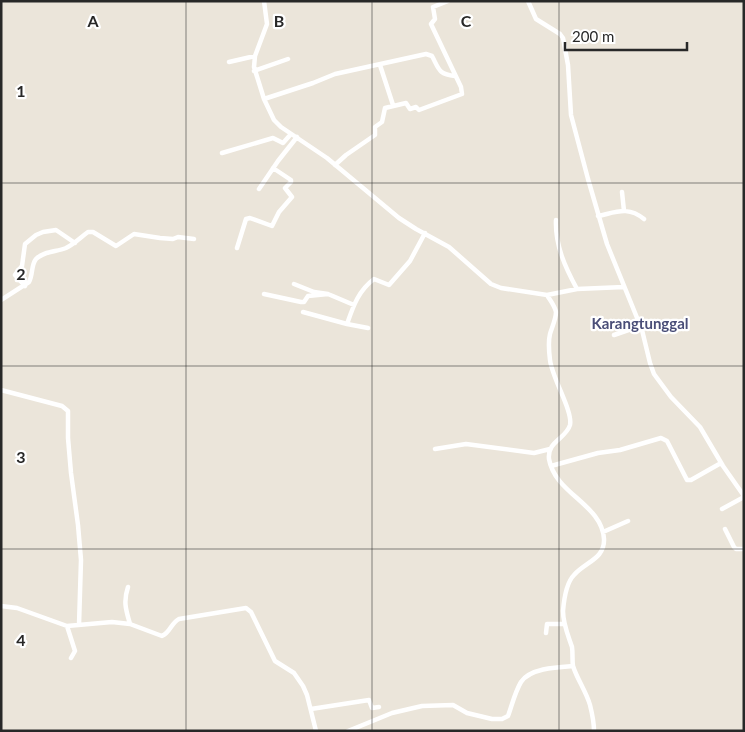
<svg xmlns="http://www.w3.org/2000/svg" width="745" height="732" font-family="Lato,sans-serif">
<rect width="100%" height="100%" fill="#ebe5da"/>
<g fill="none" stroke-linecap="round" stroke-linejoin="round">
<path stroke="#fff" stroke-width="4.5" d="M264,1l3,23 -12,32 -1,11 10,32 10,21 7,7 46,31 72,60 17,11 33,18 42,37 10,4 46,7 30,-6 47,-2
M528,1l8,18 24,15 3,4 5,27 3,50 17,64 19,65 35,86 8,33 4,11 17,23 29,30 23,39 21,30
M229,62l26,-6
M380,65l13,40
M254,71l34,-12
M264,99l49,-16 22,-9 91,-20 6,2c7,13 6,18 23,20
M222,153l51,-15 10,5 8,-9
M335,165l11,-10 29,-20v-8l7,-5 3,-14 21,-5 4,6 6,-2 3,3 43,-16 -1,-7 -30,-63 4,-5 -2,-12 15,-6
M259,189l19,-28 19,-24
M622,192l2,19
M598,216c19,-4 30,-10 46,3
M556,220c-1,25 9,47 21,69
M237,248l9,-29 4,-1 22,8 7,-14 13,-15 -7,-9 6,-6v-2l-18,-12
M294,284l20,8 14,2 26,11
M25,286l-10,-11 7,-9 3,-22 11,-9 7,-3 13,-2 19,13
M264,294l37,8h3l4,-6 20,-2
M547,295c3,5 8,11 9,17 0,7 -4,15 -6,22 -2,8 -1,18 0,26 2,18 23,51 20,65 -4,14 -23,16 -21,34 6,35 53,45 55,80 1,20 -19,23 -30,36 -8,8 -10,24 -11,36 0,13 5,24 9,36 1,7 0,13 1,19 4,13 13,25 17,39 2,8 4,17 4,26
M1,300l28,-18c4,-7 2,-17 7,-23 8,-8 20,-7 30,-11 8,-4 15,-11 22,-16h5l23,14 18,-12 26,4 13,1 5,-2 16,2
M303,312l44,12 21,4
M347,324c6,-17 11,-33 27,-45l15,6 21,-24 15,-28
M614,335l26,-9
M1,390l61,16 6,5v27l3,35 7,52 3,35 -2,65
M435,449l31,-5 68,9 16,-4
M551,466l47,-13 22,-3 41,-12 6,3 20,39h4l30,-17
M722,509l22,-12
M725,529l9,18 2,2h8
M603,532l25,-11
M128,587c-5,15 -2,23 2,37
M1,606l16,2 50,18 45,-4 18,2 32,12c8,-3 9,-13 17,-17l67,-11 5,4 24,49 19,12 9,13 4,9 9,36
M67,626l8,25 -4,7
M546,633l1,-9h17
M311,709l58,-9 3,8 7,-1
M348,731l44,-18 30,-7 31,-1 14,8 25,6h10l6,-3c4,-11 7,-24 13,-34 9,-14 37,-15 52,-16"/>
</g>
<path fill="none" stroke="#282828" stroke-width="1" stroke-opacity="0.55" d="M186,1v730M372,1v730M559,1v730M1,183h743M1,366h743M1,549h743"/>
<g text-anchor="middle" stroke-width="4.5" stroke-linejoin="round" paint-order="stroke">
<g font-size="15" font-weight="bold" fill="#4a4e78" stroke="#fff">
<text x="640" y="329">Karangtunggal</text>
</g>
</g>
<g font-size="16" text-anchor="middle" font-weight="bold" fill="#282828" stroke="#fff" stroke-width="4.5" stroke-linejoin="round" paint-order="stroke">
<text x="93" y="27">A</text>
<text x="279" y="27">B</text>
<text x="466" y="27">C</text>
<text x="21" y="97">1</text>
<text x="21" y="280">2</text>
<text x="21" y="463">3</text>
<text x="21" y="646">4</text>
</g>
<rect width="745" height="732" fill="none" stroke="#282828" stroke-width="5"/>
<path d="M565 42v8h122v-8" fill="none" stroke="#282828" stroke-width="2.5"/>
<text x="572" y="42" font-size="15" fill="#282828" stroke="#ffffff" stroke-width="4" paint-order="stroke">200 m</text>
</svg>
